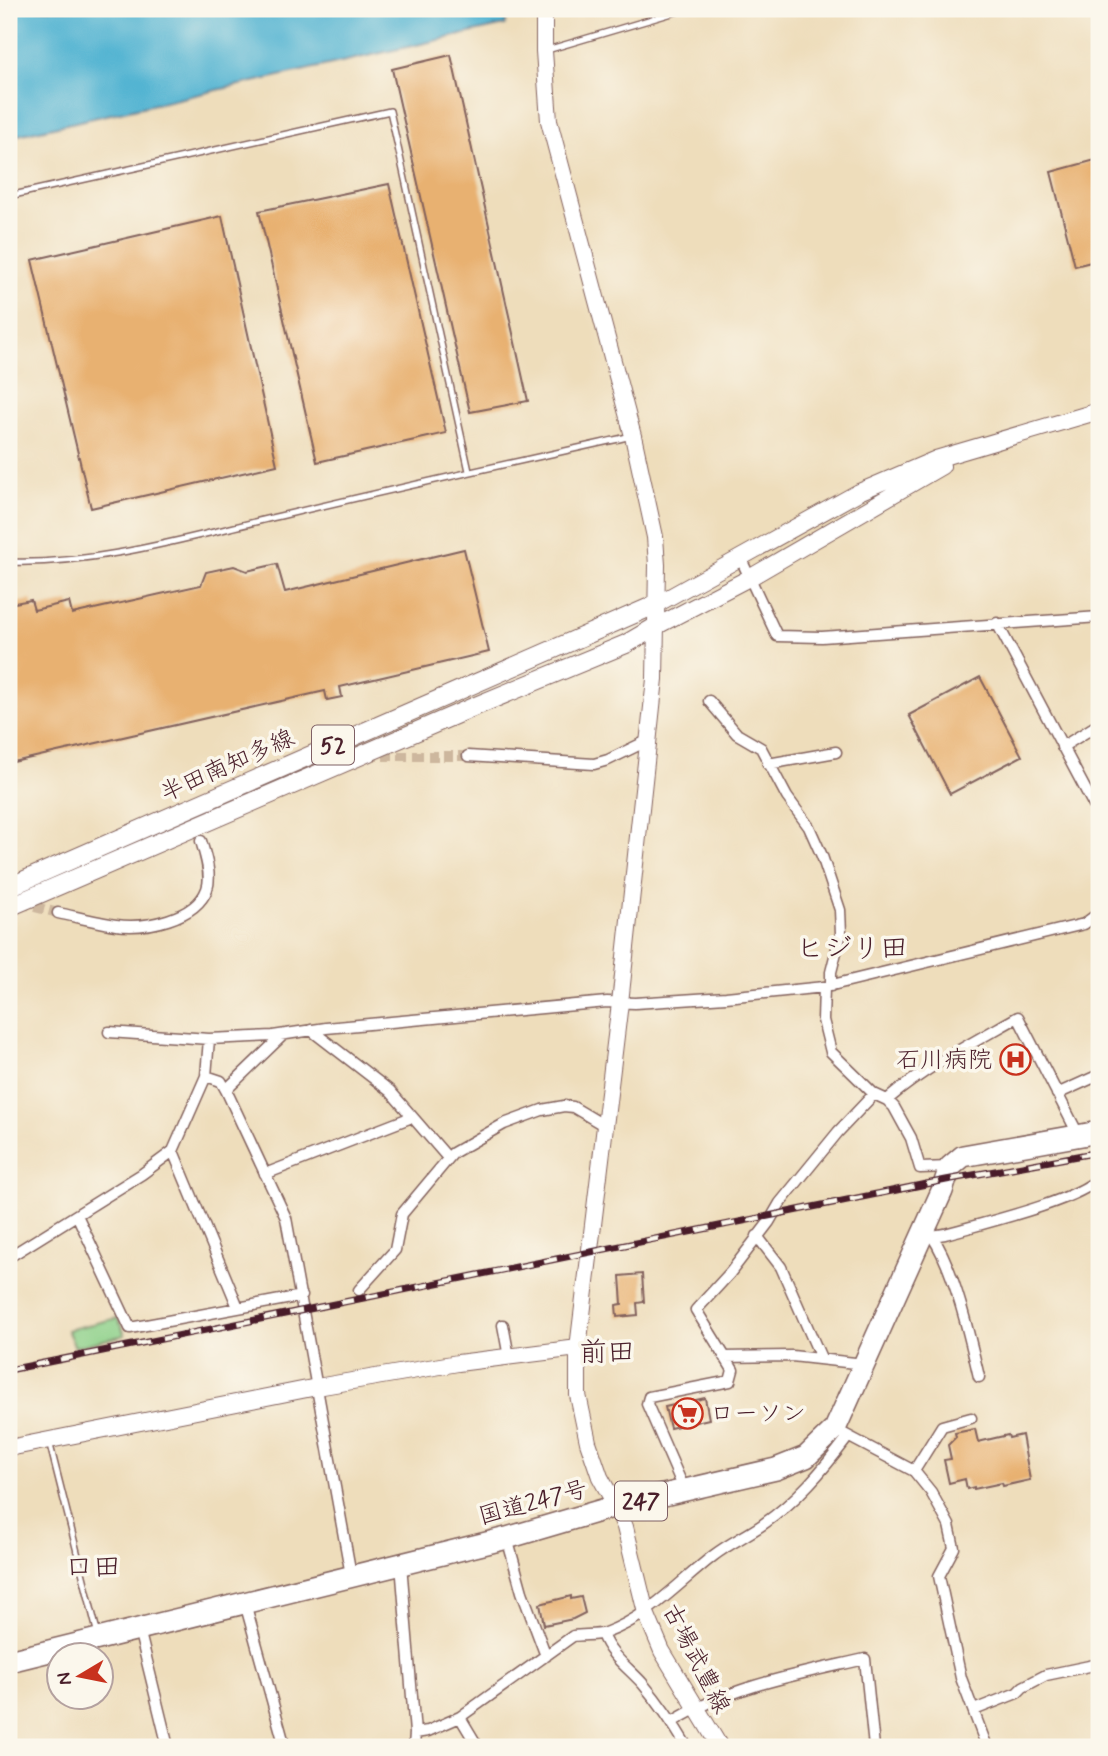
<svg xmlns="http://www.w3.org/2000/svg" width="1108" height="1756" font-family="Mynerve,'Klee One',sans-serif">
<rect width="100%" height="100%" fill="#fbf7ec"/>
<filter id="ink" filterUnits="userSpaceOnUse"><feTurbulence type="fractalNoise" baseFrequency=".0143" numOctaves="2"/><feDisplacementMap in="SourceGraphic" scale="14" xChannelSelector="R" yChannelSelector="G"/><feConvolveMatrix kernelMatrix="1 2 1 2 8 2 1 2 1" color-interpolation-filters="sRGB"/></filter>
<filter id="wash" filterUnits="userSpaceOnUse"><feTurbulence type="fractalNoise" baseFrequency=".00686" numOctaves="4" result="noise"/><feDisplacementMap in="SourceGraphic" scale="28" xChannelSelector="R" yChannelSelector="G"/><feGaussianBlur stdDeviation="1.57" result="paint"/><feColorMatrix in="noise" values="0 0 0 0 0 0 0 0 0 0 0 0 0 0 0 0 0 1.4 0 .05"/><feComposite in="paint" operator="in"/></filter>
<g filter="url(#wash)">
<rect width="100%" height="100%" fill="#edb"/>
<path fill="#8dd089" stroke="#6c785a" stroke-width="2" d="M118,1318l7,17 -50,12 -8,-17z"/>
<path fill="#53b4d2" stroke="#4e6a7e" stroke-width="2" d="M9,9h499l-3,16 -496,112z"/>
<g id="blocks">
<path fill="#e8b171" d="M451,55l77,346 -58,11 -78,-343z
M1099,159v101l-24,6 -24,-94z
M389,184l57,249 -129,29 -58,-251z
M222,216l55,249 -186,43 -59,-248z
M464,549l25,103 -149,35 2,10 -15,3 -2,-9 -316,72v-159l22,-4 3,10 35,-8 3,12 129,-29 5,-13 28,-6 13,5 30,-7 8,28z
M980,677l42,79 -72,38 -41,-79z
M642,1274l2,28 -7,1 1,12 -21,2 -1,-12 6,-1 -2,-28z
M705,1398l4,21 -39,9 -5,-21z
M975,1429l3,13 30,-7 1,3 13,-3 8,45 -27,6 -1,-3 -28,6v-2l-7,2 -2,-10 -16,4 -5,-23 7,-1 -3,-14 8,-8 -1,-4z
M571,1596v3l10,-2 4,16 -12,6 -29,6 -4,-21z"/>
</g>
</g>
<g filter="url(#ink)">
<use href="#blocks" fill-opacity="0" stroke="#83625d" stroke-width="2"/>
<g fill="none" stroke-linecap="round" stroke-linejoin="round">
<path stroke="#cdb79e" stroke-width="10" stroke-dasharray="10 5" stroke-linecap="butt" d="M368,756h100
M20,903l38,10"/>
<defs>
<path id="lane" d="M547,50l139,-41
M9,196l381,-85 79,360
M9,562c90,3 184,-26 271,-46 117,-28 235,-54 352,-80
M49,1441l49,194"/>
<path id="street" d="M741,559l36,77 45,1 277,-20
M997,623l102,192
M709,701l28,33 24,14 26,49 22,30 13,29 18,54 1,23 -10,39v14
M1062,747l37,-23
M468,756l126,8 14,-4 41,-20
M768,764l68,-12
M58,913c19,4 39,9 58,12 29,4 80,-6 91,-36 5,-13 -2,-35 -6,-48
M824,987l-1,33 8,32 43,42 13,6 7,7 17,31 9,30 30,-1
M311,1030l79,61 58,67
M109,1032l100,7 64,-3 53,-8 281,-26 28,1 91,-6 98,-10 260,-63 15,-11
M206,1076l15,5 5,9 60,128 65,357
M226,1090l57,-55
M1057,1094l42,-19
M887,1100c40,-34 85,-57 131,-83l61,119
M173,1151l65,156
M265,1174l147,-57
M77,1215l53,113 172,-32
M924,1233l8,3 13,-2c35,-10 133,-33 154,-56
M757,1236l24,31 40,91
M932,1236c22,32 38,102 47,141
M9,1257l133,-83 31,-23 33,-75 3,-37
M359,1290l36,-40 7,-36 51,-61 51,-29 38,-14 22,-4 9,1 32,19
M503,1325l6,32
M724,1357l68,-1 72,8
M844,1434l70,37 17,21 18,33 5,23 -15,28 22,102 26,69
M914,1471l28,-45 29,-8
M685,1491l-38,-87 2,-7 81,-16 3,-11 -37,-60 34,-37 39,-51 11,-19 58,-71 36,-38
M507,1538l15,54 24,64
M401,1564l14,169 -1,14
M245,1603l40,144h-2
M139,1629l29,118
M602,1634c8,22 27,34 41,50 17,20 31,41 44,63
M974,1710l43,-17 6,-6 23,-12 53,-11
M460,1717l18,30
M672,1722c58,-36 127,-48 193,-63l9,88
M415,1733l13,-2 32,-14 113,-81c10,-2 22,0 32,-3 44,-16 72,-49 108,-77 15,-12 33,-20 49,-31 35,-24 61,-55 86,-88"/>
<path id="secondary" d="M544,9v42l5,70 84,315 22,101 2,28 -2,114 -35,324 -42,345v47l10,47 12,35 16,29 9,21 21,86 16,38 58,96
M657,604l202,-112 77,-33 163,-48
M657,626l94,-49 191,-111
M9,1448l308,-61 141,-24 120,-15"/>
<path id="primary" d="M9,887l648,-283
M9,907l462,-199 155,-64 31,-18"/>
<path id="highway" d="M9,1661l498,-123 109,-32 160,-37 30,-12 29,-28 107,-238 8,-24 13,-11 136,-24"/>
</defs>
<use href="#lane" stroke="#83625d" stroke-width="8"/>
<use href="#street" stroke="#83625d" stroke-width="13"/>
<use href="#secondary" stroke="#83625d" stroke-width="18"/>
<use href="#primary" stroke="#83625d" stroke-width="20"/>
<use href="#highway" stroke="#83625d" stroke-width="24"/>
<use href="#lane" stroke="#fff" stroke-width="5"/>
<use href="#street" stroke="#fff" stroke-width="10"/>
<use href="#secondary" stroke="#fff" stroke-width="16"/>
<use href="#primary" stroke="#fff" stroke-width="18"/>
<use href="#highway" stroke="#fff" stroke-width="21"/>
<defs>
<path id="rail" d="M9,1370l937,-190 153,-28"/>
</defs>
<use href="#rail" stroke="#4a1f2b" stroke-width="7"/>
<use href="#rail" stroke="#fbf7ec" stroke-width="4.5" stroke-dasharray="13" stroke-linecap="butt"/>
</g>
</g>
<defs>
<symbol id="hospital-ring" viewBox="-11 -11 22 22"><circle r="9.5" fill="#fbf7ec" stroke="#c8321e" stroke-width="1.5"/><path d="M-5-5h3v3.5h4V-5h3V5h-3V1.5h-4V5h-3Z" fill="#c8321e"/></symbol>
<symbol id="supermarket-ring" viewBox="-11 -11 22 22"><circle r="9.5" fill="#fbf7ec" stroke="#c8321e" stroke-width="1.5"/><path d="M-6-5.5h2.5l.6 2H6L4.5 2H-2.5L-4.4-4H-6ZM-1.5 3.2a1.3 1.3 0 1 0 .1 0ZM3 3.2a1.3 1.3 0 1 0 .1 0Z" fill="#c8321e"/></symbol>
</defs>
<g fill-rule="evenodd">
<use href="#hospital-ring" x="998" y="1042" width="35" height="35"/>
<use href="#supermarket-ring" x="670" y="1396" width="35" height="35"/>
</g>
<g text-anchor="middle" stroke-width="7" stroke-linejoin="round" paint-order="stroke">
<g fill="#fbf7ec" stroke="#7f6065" stroke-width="2">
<rect x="312" y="725.5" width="42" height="39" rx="5"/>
<rect x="615" y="1481.5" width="52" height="39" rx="5"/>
</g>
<g font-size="23" font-weight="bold" fill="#4a1f2b">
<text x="333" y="753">52</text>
<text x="641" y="1509">247</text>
</g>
<g font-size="24" fill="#4a1f2b" stroke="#fbf7ec">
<text transform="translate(227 765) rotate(-24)" y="8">半田南知多線</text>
<text transform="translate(533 1502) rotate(-15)" y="8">国道247号</text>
<text transform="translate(697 1658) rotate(63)" y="8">古場武豊線</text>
</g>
<g font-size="24" fill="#4a1f2b" stroke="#fbf7ec" text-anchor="end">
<text x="992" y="1067">石川病院</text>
<text x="710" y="1421" text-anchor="start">ローソン</text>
</g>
<g font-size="28" fill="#4a1f2b" stroke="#fbf7ec">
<text x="852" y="957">ヒジリ田</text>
<text x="607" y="1361">前田</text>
<text x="93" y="1576">口田</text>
</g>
</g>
<rect width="1108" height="1756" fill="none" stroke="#fbf7ec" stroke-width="35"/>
<g transform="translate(80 1676) rotate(260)"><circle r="33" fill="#fbf7ec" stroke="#b4a19f" stroke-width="2"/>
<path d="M0-5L12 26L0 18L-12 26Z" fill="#c8321e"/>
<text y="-10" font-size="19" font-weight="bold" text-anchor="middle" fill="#4a1f2b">N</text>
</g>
</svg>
